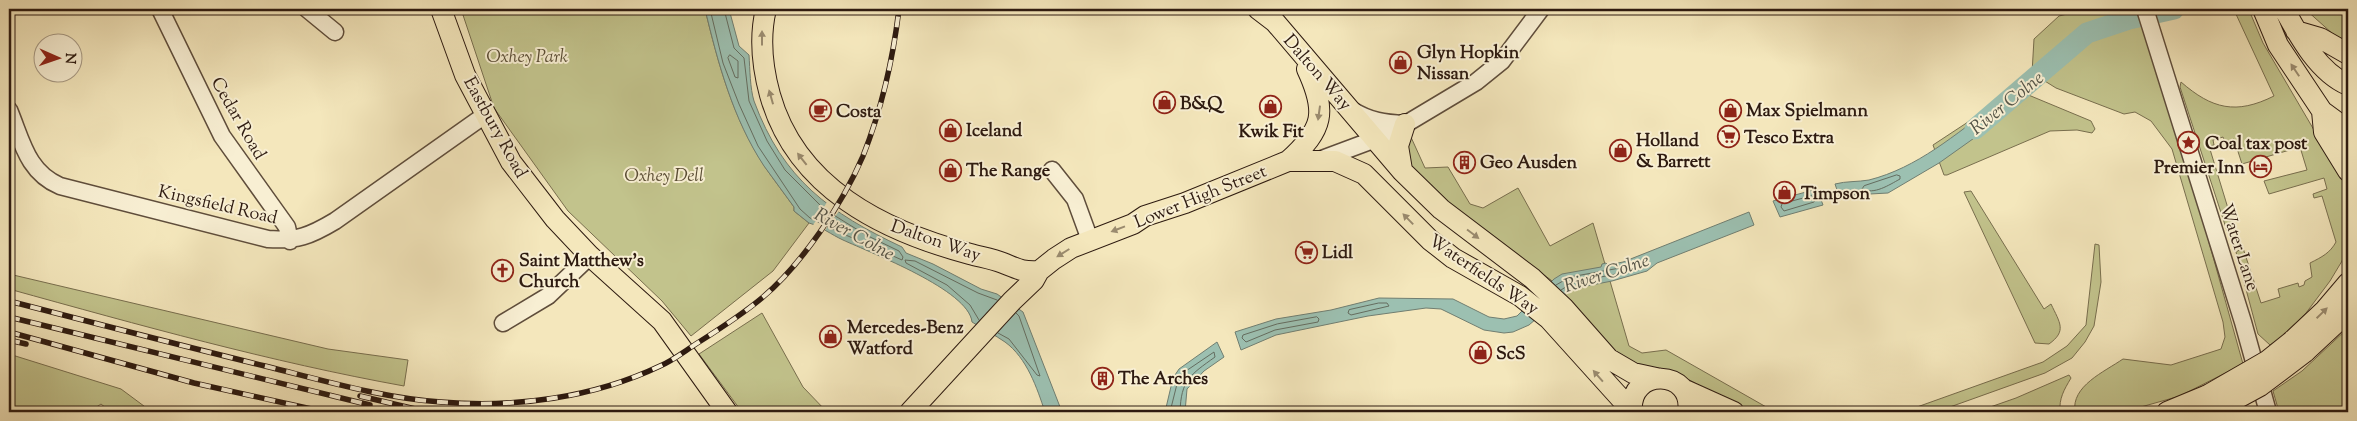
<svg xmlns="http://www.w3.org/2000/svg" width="2357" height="421" font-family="'Sorts Mill Goudy',serif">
<rect width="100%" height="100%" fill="#f4e7bc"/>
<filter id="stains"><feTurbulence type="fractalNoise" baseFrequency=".004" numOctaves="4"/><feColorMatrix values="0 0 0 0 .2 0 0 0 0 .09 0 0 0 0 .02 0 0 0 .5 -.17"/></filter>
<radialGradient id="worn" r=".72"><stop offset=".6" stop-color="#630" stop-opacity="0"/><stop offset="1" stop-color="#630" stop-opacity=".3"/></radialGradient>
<path fill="#c2c38c" stroke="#786e4e" d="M461,9h244c13,54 28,110 60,158 9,13 19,26 29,40v4l15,12 -36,48 -82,65 -29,-35 -94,-90 -74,-103z
M2087,9h50l44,133 62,222 -63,32 -57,16h-48c-4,-26 29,-40 48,-53l48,6 50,-16 4,-12 -2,-15 -51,-173 -21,-28 -16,-9 -11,2 -68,-26 -24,-15 2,-34 25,-23z
M2305,9h43v34l-14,-8z
M2249,10l14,33 85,145v57l-6,16 -12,20 -24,32 -24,24 -12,8 -12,-11 -22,-82 7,-4 18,55 19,-6 -2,-8 20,-6 1,4 5,-2 1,-4 7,-4 -2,-14c12,-6 20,-10 26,-21l-14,-46 -8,2 -1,-4 14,-5 -3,-11 -55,16 -5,-13 43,-11 -7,-23 -58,17 -8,-25 -9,3 -2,-5 -10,3 1,5 -5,1 25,82 -7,3 -47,-144 1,-5c31,27 55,33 93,14l-39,-84z
M2014,89l77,32 4,8 -3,4 -15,-3 -27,1 -103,44h-3l-11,-30 67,-44z
M1410,135l15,33 23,-1 22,37 13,4 35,-20 32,58 43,-23 36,123 13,7 24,-3 109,62h-29l-69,-39 -9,-3 -24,-2 -30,-13 -63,-75 -85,-60 -61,-60z
M1971,191l73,118 7,-5c9,19 16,27 -2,40l-14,-1 -71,-151z
M2095,244l4,1 2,37 -7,44 -9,16 -13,16 -27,15 -109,39h-33l140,-50 24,-16 19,-21z
M9,274l319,75 80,11 -4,26c-133,-24 -265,-61 -395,-97z
M762,313l41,74 24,25h-85l-43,-58z
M2348,328v77l-19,7h-50l-6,-21 29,-20z
M9,354l112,35 31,23h-41l-10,-8 -12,8h-80z
M2069,375l2,3c-7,12 -12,20 -11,34h-84l40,-14z"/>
<path fill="#9cc0b1" stroke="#707e71" d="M705,9h24l10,37 10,9c1,15 1,33 5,46 29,79 76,112 148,146l4,6 27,11 48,25 16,5 26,18 39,100h-17c-8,-24 -18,-54 -40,-70 -10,-7 -22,-13 -33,-20 -3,-32 -101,-69 -129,-82 -11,-5 -23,-14 -34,-17l-15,-12v-4c-10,-14 -20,-27 -30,-41 -31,-47 -46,-103 -59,-157z
M1995,105l6,14 -62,44 -51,30 -36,2 -12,4 -5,-15c11,-3 23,-2 34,-4 48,-12 87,-46 126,-75z
M1817,189l6,16 -43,12 -7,-16z
M1749,212l5,13 -97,38 -10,8 -35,10 -41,8 -42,36 -16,7 -9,1 -20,-3 -43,-21 -15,-1 -58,8 -92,19 -35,15 -6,-18 41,-13 55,-9 48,-12 74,1 36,18 15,2 13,-3 37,-37 8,-5 39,-7 1,-3 4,-1 2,2 15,-3z
M1217,342l7,15 -20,14 -17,18 -2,23h-20l8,-34 6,-9z"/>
<path fill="#f4e7bc" d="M827,202l12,9 -16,22 -11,-6z"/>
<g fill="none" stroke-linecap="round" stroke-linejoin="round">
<path stroke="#646d60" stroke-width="1" d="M710,9l13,54 16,41 19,42 42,63 10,9 20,10 72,32 1,-3 -4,-6 -33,-16 -42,-26 -39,-39 -18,-29 -18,-40 -5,-43 -10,-10 -10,-39
M730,55l8,6v17l-3,-1 -7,-19z
M1897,175l3,1v3c-11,6 -26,16 -38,10l2,-3z
M1812,196l3,3 -1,3 -30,9 -3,-4 1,-3z
M1556,285l14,-8 50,-9 3,1 -1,3c-19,7 -45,5 -61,18
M1379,303h8l2,3 -38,9 -3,-2 1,-3z
M1317,317l2,2 -1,3 -43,8 -29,12 -4,-4 1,-3 34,-11z
M979,320l-9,-15 -23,-20 -41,-22 -1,-3 10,1 63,32 19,7
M998,333l11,6 28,36 3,1 -21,-60 -3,-3
M1170,412l8,-32 5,-7 31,-21 1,5c-25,18 -34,23 -35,55"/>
<path stroke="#9cc0b1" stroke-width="21" d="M1975,129l112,-96 42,-14 45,-10"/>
<defs>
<path id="minor" d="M160,9l62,127 65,91 3,14
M307,9l28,23
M2145,9l98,313 25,90
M9,110c13,31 18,62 51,76l208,53c29,2 42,-3 67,-18l150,-106
M1352,110c18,11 32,13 53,14
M1322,159l67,-25 87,-52 26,-21 39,-52
M1052,170l23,29 15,41
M503,323l45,-27 42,-40"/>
<path id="major" d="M441,9l24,66 46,87 44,57 35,37 72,65 65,91
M766,9c-7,29 -4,57 4,86 26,93 113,136 200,159 11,3 23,5 33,9 15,6 19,9 36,8
M1258,9l17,13 127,149 39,38 91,69 32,30 45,51 24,14 23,5
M2263,9l15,36 44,66 15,11 11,14
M2284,9c15,27 34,63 64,76
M2296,31l24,7 28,16
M2322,111l2,21 24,39
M1288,161c36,-32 39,-49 19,-92
M1402,170l-4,-24 7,-22
M2292,341l33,-31 23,-27
M2305,352l43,-40
M1683,389l51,23
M910,412l102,-111 22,-21 5,-9 15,-12 17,-11 62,-24 12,-8 40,-13 103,-42h47l29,13 66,66 23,18 67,38 29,23 83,92
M1632,412c-4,-46 63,-43 56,0
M2167,412l41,-17"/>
</defs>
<use href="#minor" stroke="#5f4d3b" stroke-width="19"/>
<use href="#major" stroke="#2d1a10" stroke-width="22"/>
<use href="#minor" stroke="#f8efd3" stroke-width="16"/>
<use href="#major" stroke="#f4e7bc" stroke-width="20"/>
<defs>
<path id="rail" d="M9,301c85,22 170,44 256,65 57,14 117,32 176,36 74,6 152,-4 219,-36 14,-6 26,-16 39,-24 22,-14 44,-28 64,-45 39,-33 80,-94 100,-141 19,-48 30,-97 36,-147
M9,317l361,88
M9,332l185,51 131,29
M9,340l17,4
M360,396l68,16
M2342,412l6,-2"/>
</defs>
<use href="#rail" stroke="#2d1a10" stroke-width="5.5"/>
<use href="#rail" stroke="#f8efd3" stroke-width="4" stroke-dasharray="11" stroke-linecap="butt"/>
<defs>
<path id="major-bridge" d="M2208,395l59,-34 25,-20
M2212,412l48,-26 45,-34"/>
</defs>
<use href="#major-bridge" stroke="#2d1a10" stroke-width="22" stroke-linecap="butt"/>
<use href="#major-bridge" stroke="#f4e7bc" stroke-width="20"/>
</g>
<defs><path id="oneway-solid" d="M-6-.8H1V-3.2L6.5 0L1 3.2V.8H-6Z" transform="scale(1.25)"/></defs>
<g fill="#9a8b6f">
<use href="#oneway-solid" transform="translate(762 38) rotate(-90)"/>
<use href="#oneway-solid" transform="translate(2295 70) rotate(-124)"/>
<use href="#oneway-solid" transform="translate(771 97) rotate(-106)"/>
<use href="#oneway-solid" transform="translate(1319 113) rotate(98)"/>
<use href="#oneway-solid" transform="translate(802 159) rotate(-128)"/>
<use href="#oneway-solid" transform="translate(1408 219) rotate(-134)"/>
<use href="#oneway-solid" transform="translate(1118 229) rotate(159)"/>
<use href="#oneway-solid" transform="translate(1473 234) rotate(37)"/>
<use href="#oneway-solid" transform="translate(1063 253) rotate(148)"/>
<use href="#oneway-solid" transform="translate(2322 313) rotate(-44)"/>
<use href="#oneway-solid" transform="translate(1598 376) rotate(-131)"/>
</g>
<defs>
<symbol id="shop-ring" viewBox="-11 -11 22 22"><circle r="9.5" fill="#f8efd3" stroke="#8f2418" stroke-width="1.5"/><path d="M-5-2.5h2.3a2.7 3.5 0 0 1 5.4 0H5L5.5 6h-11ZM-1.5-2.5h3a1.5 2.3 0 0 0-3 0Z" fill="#8f2418"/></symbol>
<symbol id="cafe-ring" viewBox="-11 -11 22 22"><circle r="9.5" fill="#f8efd3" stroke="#8f2418" stroke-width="1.5"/><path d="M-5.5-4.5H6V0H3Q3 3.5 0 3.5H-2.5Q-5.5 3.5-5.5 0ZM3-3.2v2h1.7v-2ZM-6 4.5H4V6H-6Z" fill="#8f2418"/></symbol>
<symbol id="supermarket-ring" viewBox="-11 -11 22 22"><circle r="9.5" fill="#f8efd3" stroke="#8f2418" stroke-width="1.5"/><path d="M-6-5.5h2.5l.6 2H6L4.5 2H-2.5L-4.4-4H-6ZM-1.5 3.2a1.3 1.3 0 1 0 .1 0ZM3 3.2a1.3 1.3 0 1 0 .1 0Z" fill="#8f2418"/></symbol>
<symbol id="sight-ring" viewBox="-11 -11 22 22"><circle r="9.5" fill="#f8efd3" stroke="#8f2418" stroke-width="1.5"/><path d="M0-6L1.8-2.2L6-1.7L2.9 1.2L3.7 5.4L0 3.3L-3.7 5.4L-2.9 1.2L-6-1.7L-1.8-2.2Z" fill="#8f2418"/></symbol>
<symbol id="building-ring" viewBox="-11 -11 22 22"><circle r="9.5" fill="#f8efd3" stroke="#8f2418" stroke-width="1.5"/><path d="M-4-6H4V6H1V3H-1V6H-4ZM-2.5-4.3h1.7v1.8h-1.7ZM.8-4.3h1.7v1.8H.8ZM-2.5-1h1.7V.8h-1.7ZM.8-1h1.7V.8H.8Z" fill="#8f2418"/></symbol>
<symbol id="hotel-ring" viewBox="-11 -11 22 22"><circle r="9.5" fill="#f8efd3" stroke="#8f2418" stroke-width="1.5"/><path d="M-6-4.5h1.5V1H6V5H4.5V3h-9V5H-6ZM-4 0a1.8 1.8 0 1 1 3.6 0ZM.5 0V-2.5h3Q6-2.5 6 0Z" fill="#8f2418"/></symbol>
<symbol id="church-ring" viewBox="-11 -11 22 22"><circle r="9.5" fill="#f8efd3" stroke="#8f2418" stroke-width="1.5"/><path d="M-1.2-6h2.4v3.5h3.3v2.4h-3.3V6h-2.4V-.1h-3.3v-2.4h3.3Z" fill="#8f2418"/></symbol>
</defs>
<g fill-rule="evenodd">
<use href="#shop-ring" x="1388" y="50" width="25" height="25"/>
<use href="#shop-ring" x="1152" y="90" width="25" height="25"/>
<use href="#shop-ring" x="1258" y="94" width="25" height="25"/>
<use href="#shop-ring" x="1718" y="98" width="25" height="25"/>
<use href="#cafe-ring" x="808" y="98" width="25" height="25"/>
<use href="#shop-ring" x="938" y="118" width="25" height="25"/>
<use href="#supermarket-ring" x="1716" y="124" width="25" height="25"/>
<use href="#sight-ring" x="2176" y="130" width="25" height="25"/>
<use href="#shop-ring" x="1608" y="138" width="25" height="25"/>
<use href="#building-ring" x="1452" y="150" width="25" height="25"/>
<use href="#hotel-ring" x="2248" y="154" width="25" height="25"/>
<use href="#shop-ring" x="938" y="158" width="25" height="25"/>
<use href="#shop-ring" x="1772" y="180" width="25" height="25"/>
<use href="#supermarket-ring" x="1294" y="240" width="25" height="25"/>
<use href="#church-ring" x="490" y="258" width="25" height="25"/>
<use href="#shop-ring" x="818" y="324" width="25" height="25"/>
<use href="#shop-ring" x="1468" y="340" width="25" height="25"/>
<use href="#building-ring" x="1090" y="366" width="25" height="25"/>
</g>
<g text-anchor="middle" stroke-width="4" stroke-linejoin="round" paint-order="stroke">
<g font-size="18" font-weight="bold" fill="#2d1a10" stroke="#f8efd3" text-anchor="start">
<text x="1417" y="58">Glyn Hopkin<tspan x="1417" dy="21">Nissan</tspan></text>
<text x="1180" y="109">B&amp;Q</text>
<text x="1746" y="116">Max Spielmann</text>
<text x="836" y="117">Costa</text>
<text x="966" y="136">Iceland</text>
<text x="1271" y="137" text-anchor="middle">Kwik Fit</text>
<text x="1744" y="143">Tesco Extra</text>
<text x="1636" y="146">Holland<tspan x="1636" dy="21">&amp; Barrett</tspan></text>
<text x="2205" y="149">Coal tax post</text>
<text x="1480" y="168">Geo Ausden</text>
<text x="2245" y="173" text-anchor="end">Premier Inn</text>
<text x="966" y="176">The Range</text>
<text x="1801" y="199">Timpson</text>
<text x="1322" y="258">Lidl</text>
<text x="519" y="266">Saint Matthew's<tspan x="519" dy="21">Church</tspan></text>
<text x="847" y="333">Mercedes-Benz<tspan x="847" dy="21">Watford</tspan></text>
<text x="1496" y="359">ScS</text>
<text x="1118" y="384">The Arches</text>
</g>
<g font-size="18" font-style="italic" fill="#5a4d35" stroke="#f8efd3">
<text x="527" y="62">Oxhey Park</text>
<text x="664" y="181">Oxhey Dell</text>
</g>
<g font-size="18" fill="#2d1a10" stroke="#f8efd3">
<text transform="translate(1318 72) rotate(49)" y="6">Dalton Way</text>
<text transform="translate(239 118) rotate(60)" y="6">Cedar Road</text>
<text transform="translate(496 127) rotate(61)" y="6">Eastbury Road</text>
<text transform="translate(1200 196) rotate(-22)" y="6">Lower High Street</text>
<text transform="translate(218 204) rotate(13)" y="6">Kingsfield Road</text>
<text transform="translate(936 240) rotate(19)" y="6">Dalton Way</text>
<text transform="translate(2240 247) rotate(72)" y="6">Water Lane</text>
<text transform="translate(1484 274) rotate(34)" y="6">Waterfields Way</text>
</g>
<g font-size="19" font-style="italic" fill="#545448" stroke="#f8efd3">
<text transform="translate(2006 102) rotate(-39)" y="7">River Colne</text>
<text transform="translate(855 233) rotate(29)" y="7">River Colne</text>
<text transform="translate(1606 272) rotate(-18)" y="7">River Colne</text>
</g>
</g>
<rect width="2357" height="421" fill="none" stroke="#f4e7bc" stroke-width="30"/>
<rect x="10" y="10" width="2337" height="401" fill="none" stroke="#2d1a10" stroke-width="2.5"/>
<rect x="15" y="15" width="2327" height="391" fill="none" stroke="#2d1a10"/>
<g transform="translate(58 58) rotate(92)"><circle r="24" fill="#f8efd3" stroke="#a79a85"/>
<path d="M0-4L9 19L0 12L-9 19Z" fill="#8f2418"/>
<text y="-8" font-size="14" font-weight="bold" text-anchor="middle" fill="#2d1a10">N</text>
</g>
<rect width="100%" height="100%" filter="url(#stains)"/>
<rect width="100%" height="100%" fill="url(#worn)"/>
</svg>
